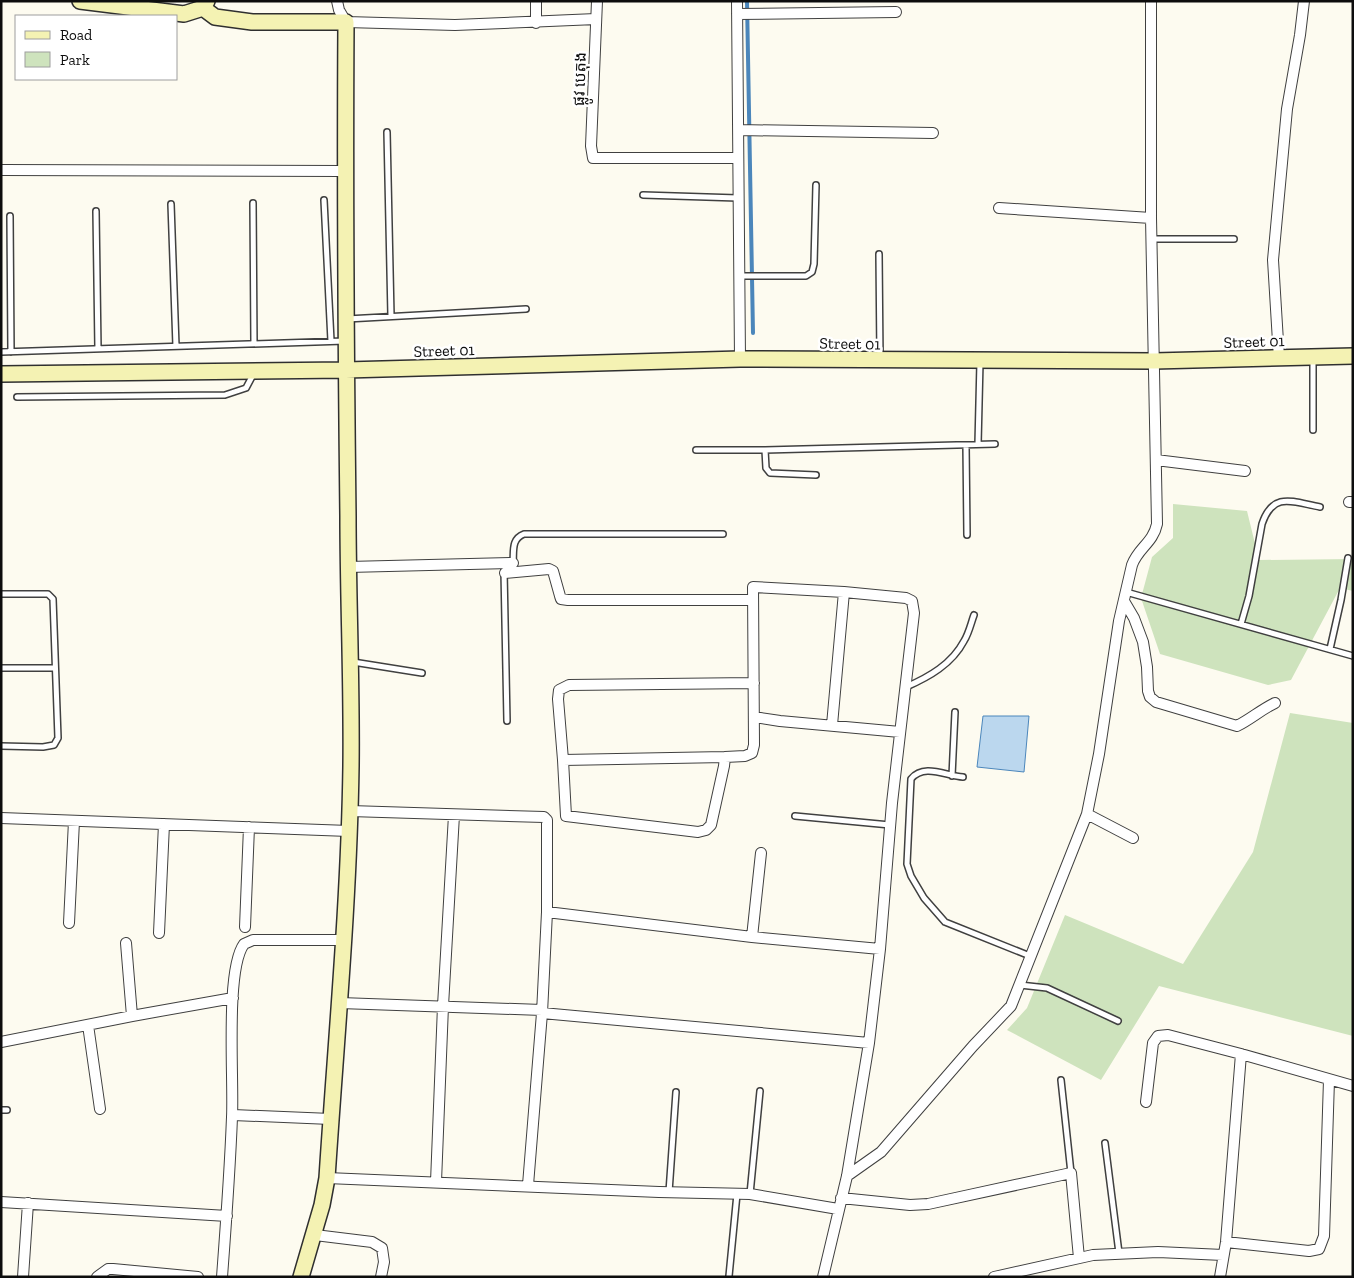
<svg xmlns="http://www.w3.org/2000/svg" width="1354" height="1278" font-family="'Zilla Slab','Noto Sans Khmer',serif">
<rect width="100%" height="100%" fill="#fdfbf0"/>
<path fill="#cee3bd" d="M1173,504l74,7 12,49 94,-1v32l-13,-3 -49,92 -23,5 -108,-31 -19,-56 11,-41 21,-19z
M1290,713l63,10v313l-194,-50 -58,94 -94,-50 20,-22 38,-93 118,49 70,-112z"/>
<path fill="#bbd7ee" stroke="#4b86bb" d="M983,716h46l-5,56 -47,-5z"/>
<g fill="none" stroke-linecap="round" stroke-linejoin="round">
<path stroke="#4b86bb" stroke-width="4" d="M747,1l6,332"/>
<defs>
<path id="lane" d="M387,132l4,184
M643,195l95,3
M324,200l7,141
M253,203l1,141
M171,204l5,142
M96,211l2,138
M10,216l1,136
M1152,239h82
M879,254l1,104
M740,276h66l6,-4 2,-8 2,-79
M347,319l179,-10
M1,352l344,-11
M1313,358v72
M17,397l208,-2 21,-7 8,-15
M978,444l2,-82
M966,445l1,90
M696,450h69l230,-6
M765,450l1,18 4,5 46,2
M513,563c1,-12 -2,-24 11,-29h199
M504,571l3,150
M1126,592l227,64
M1,594h47l5,5 5,139 -4,7 -11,2 -42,-1
M1241,624l8,-28 13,-72c11,-33 31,-22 58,-17
M1330,649l11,-49 7,-42
M353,662l69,11
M1,668h54
M906,687c23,-10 46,-23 58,-46 5,-8 7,-18 10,-26
M952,776l3,-64
M963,777c-17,-1 -39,-14 -52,2l-4,85 4,12 13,22 21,24 85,34
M795,816l95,9
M1020,985l27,3 71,33
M1061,1080l10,93
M1,1110h6
M1105,1143l14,110
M669,1192l7,-100
M750,1194l10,-103
M729,1276l8,-82"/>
<path id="street" d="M337,1l2,9 7,12 109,3 141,-6
M597,1l-6,145 2,12h145
M737,1l3,358
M737,14l159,-2
M536,23v-22
M739,130l194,3
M1,170l344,1
M999,208l152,10
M1279,358l-6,-98 14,-151 13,-74 4,-34
M1156,460l89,11
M1349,502h4
M348,567l165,-4
M505,573l44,-4 4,2 7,25 1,3 7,1h185
M1124,601l10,17 9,24 4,25 1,24 2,6 6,5 81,24c14,-7 25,-17 38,-23
M754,717l26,4 120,11
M725,757l20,-1 7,-3 2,-8 -1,-158 91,5 -12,133
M563,760l162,-3 -1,9 -13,59 -5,5 -8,2 -132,-16 -3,-56 -5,-61 1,-9 10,-5 185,-2
M350,811l194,6 3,3v92l-5,101 -14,172
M1087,814l46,24
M1,818l348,13
M547,912l205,25 128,12
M69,923l5,-102
M245,927l4,-100
M159,933l5,-109
M752,937l9,-84
M126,943l6,73
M340,1003l202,7
M542,1013l327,30
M88,1025l12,84
M1,1042l131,-26 101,-18
M1146,1102l7,-59 5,-7 10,-1 73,19 112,32
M233,1115l98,4
M847,1176l34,-24 92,-106 38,-40 76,-192 12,-60 20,-133 13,-56c6,-17 21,-22 25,-41l-6,-306v-217
M327,1178l332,14 91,2 88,15
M436,1182l7,-176 11,-191
M841,1198l69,7 18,-1 143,-31 8,85
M1,1202l226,14
M315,1235l57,7 10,6 2,14 -3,15
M1226,1242l83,9 10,-2 5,-13 5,-156
M23,1277l5,-74
M97,1277l11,-8h5l85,8
M222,1277c4,-53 8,-107 10,-160 2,-37 -7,-147 12,-173l9,-4h91
M823,1277l24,-101 22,-133 11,-94 12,-146 22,-190 -2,-12 -6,-3 -62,-6
M994,1277l99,-22 65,-3 65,3
M1220,1277l6,-35 15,-188"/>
<path id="secondary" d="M80,1l104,13 19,-6 4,-7
M203,8l12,9 37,5h94c-1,164 0,329 2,494 0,83 4,166 3,250 -2,137 -15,274 -24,412l-5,27 -21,72
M1,374l345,-4 394,-11 414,2 199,-5"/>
</defs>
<use href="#lane" stroke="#404040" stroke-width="8"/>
<use href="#street" stroke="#404040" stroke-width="12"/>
<use href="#secondary" stroke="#2f2f2f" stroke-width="18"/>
<use href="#lane" stroke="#fff" stroke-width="5"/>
<use href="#street" stroke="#fff" stroke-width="10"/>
<use href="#secondary" stroke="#f4f2b3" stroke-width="15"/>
</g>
<g text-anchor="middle" stroke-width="5" stroke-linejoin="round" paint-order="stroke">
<g font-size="16" fill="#0d0d0d" stroke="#fff">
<text transform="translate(579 79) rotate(-88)" y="6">ផ្លូវ បេតុង</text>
<text transform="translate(1254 341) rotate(-2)" y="6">Street 01</text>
<text transform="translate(850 343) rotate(1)" y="6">Street 01</text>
<text transform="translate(444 350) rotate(-2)" y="6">Street 01</text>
</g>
</g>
<rect width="1354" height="1278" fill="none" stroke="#0d0d0d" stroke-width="5"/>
<rect x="15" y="15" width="162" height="65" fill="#ffffff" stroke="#9e9e9e"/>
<rect x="25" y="31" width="25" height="8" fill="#f4f2b3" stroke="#9e9e9e"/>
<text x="60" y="40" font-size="15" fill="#0d0d0d">Road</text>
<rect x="25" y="52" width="25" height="15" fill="#cee3bd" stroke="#9e9e9e"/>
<text x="60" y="65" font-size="15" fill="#0d0d0d">Park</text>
</svg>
